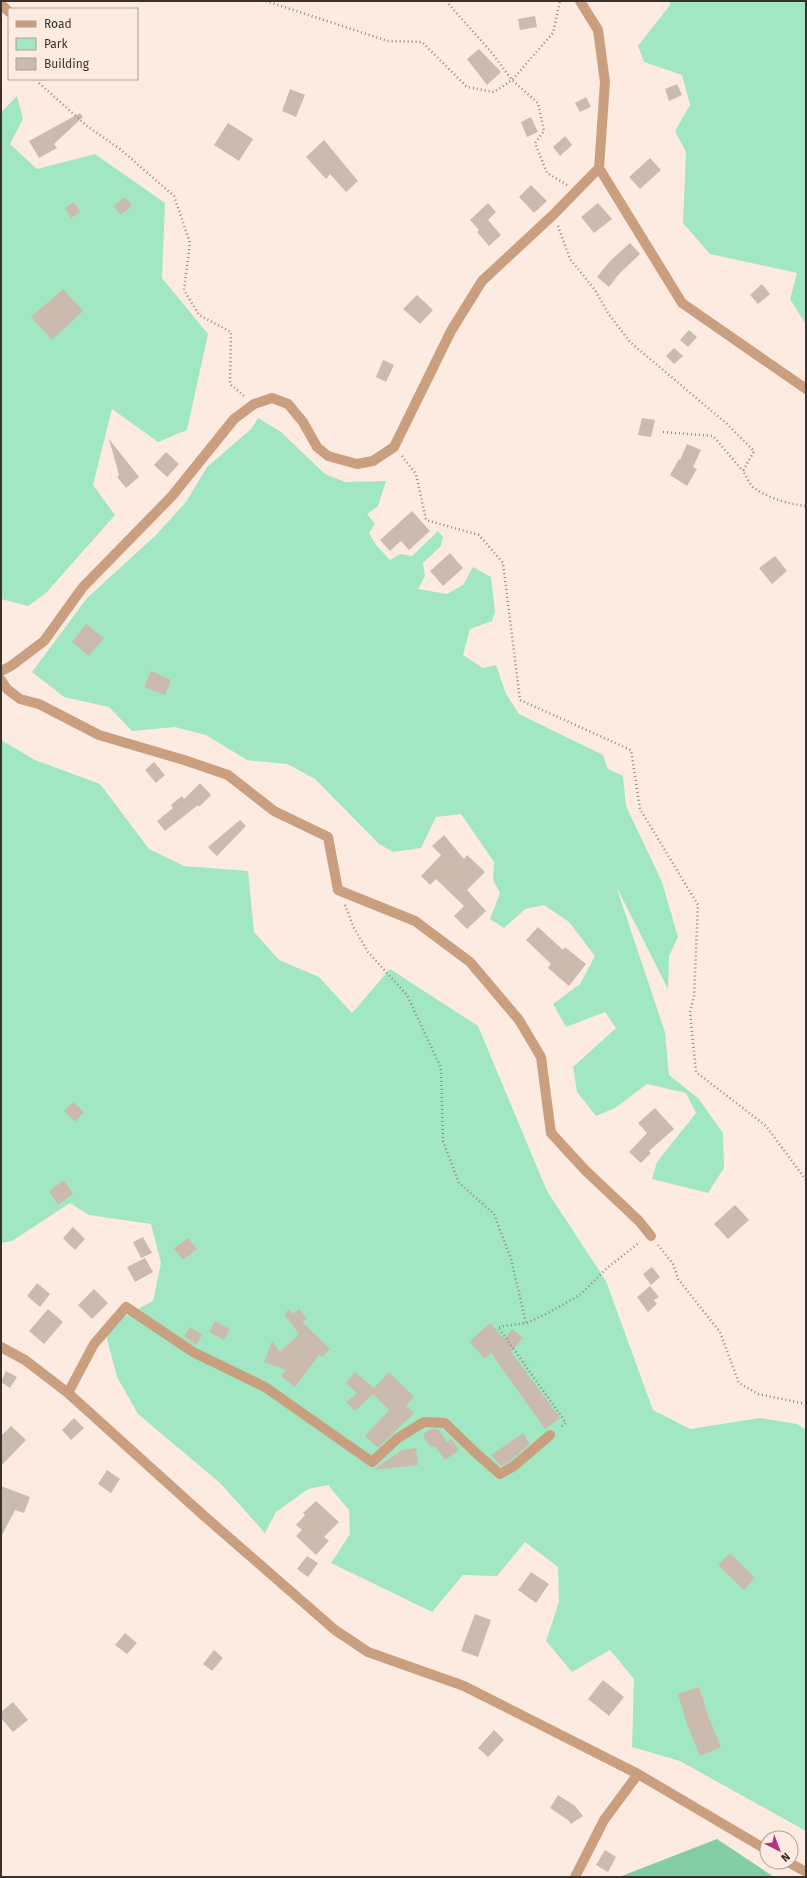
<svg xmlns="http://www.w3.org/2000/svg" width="807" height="1878" font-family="'Fira Sans',sans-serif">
<rect width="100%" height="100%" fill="#fdebe1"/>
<path fill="#a1e7c3" d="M669,1h137v321l-1,1 -15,-24 7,-26 -87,-19 -27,-31 3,-71 -11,-21 15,-26 -8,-30 -38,-13 -6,-16 32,-41z
M17,96l6,23 -13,25 27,25 58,-15 70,49 -3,75 46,56 -21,96 -29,12 -46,-33 -19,76 22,30 -69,78 -18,13 -27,-7v-487z
M258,418l23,14 44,42 20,8 41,-1 -8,25 -11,8 8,10 -6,9 7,12 14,15 10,-6 12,2 26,-25 5,6 -2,9 -18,17 2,13 -7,13 29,5 16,-9 10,-18 18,10 4,35 -3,9 -22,8 -7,26 20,13 13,-3 10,29 13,20 84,41 5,14 15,7 3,30 36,76 16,55 -9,19 -1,33 -52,-103 49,146 4,43 29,23 25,35 1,35 -16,25 -56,-14 5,-17 39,-49 -10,-20 -39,-9 -32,24 -19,8 -19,-24 -4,-25 43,-39 -11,-16 -39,15 -13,-23 27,-20 15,-28 -26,-34 -25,-17 -19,4 -21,19 -14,-9 10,-26 -7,-13 1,-18 -33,-48 -25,3 -15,31 -28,4 -14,-8 -64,-65 -28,-15 -40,-4 -41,-25 -31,-8 -43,4 -23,-24 -45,-10 -32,-25 55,-74 69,-63 30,-33 21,-35 44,-38z
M1,740l34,20 65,24 49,65 35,17 64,5 6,61 25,28 40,17 33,36 38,-44 88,57 69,165 59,90 47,129 37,19 70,-11 37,6 9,6v401l-126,-70 -48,-14 2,-68 -24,-29 -38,22 -26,-31 13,-39 -1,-35 -33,-25 -28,34 -34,-1 -31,37 -101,-49 19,-29 -1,-24 -21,-25 -20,4 -32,23 -11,21 -45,-50 -82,-69 -21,-37 -11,-42 13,-16 34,-18 8,-38 -10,-39 -62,-9 -19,-12 -58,38 -11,2z"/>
<path fill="#84cda7" d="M717,1839l57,38h-155z"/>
<path fill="#cbbbaf" d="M535,16l2,11 -17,3 -2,-11z
M479,49l22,23 -14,13 -20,-26z
M677,84l5,11 -13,6 -4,-12z
M290,89l15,6 -9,22 -14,-6z
M586,97l5,10 -11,5 -5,-9z
M80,113l3,4 -29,27 3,4 -18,10 -10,-17z
M531,117l7,15 -11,5 -6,-15z
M228,123l25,16 -14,22 -25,-16z
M565,136l7,9 -12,11 -7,-9z
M324,140l34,41 -12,11 -16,-18 -4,5 -20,-22z
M650,158l11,12 -21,19 -11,-12z
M531,185l16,16 -13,12 -15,-16z
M125,197l7,9 -11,9 -7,-9z
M74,202l6,10 -9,6 -6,-10z
M488,203l8,9 -8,8 13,15 -12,11 -12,-14 2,-2 -9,-10z
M598,203l14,16 -18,14 -13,-16z
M630,243l10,11 -22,21 -9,12 -12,-10 13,-16z
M762,284l8,10 -12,10 -8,-9z
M63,289l20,22 -31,29 -21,-23z
M417,295l16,15 -13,14 -17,-15z
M689,330l8,7 -9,10 -8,-7z
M674,348l9,8 -9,8 -8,-8z
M383,360l11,5 -8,17 -10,-5z
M642,418l13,2 -4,17 -13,-2z
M109,439l30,38 -13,11 -9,-11 2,-2z
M687,444l14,6 -8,17 4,2 -10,17 -17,-11 9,-16 1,1z
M166,452l13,12 -12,13 -13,-12z
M412,511l18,20 -21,19 -8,-9 -11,10 -10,-11z
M450,553l13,15 -20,18 -13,-15z
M775,556l12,15 -15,13 -13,-16z
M86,624l18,14 -15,18 -17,-14z
M151,671l20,9 -6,15 -21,-8z
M154,762l11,13 -9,8 -11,-13z
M200,783l11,12 -12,12 -1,-2 -33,26 -8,-10 16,-13 -2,-3 11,-9 2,3z
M240,820l6,6 -29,30 -9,-9z
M444,835l20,24 3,-4 18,17 -18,18 19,21 -19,18 -13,-13 10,-10 -28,-27 -6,6 -9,-9 20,-21 -9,-9z
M538,927l25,23 2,-3 21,17 -17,22 -21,-18 3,-4 -25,-24z
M73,1102l11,10 -9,10 -11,-11z
M655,1108l19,21 -25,22 2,2 -10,10 -12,-11 18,-19 -9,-10z
M64,1180l9,14 -15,11 -9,-14z
M735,1205l14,15 -21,19 -14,-15z
M73,1227l12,12 -10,11 -12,-12z
M143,1237l9,16 -11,5 -8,-16z
M188,1238l9,11 -14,11 -9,-12z
M145,1258l8,14 -18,10 -8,-15z
M652,1267l8,10 -9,8 -8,-11z
M37,1283l13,11 -10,13 -13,-11z
M650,1286l9,11 -5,3 3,4 -9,8 -11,-15z
M94,1289l14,14 -16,16 -14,-14z
M48,1309l15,13 -19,22 -15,-13z
M289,1309l4,5 6,-5 8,10 -5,3 28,27 -8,8 -3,-2 -24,32 -14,-11 5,-6 -22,-8 8,-21 8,11 19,-18 -15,-20z
M215,1321l15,8 -6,11 -15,-8z
M490,1323l14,16 8,-10 11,9 -12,14 49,66 -15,11 -54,-76 -6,6 -16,-17z
M190,1327l12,8 -6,10 -12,-9z
M6,1371l11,6 -7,11 -9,-6z
M355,1372l19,16 15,-16 25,25 -8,9 8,7 -36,35 -13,-12 24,-26 -16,-16 -18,17 -9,-9 11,-9 -11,-10z
M74,1418l10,10 -13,12 -9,-10z
M11,1426l15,14 -25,26v-30z
M431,1429h7l9,13 4,-3 8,11 -14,10 -10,-14 -5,1 -6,-9v-5z
M523,1433l7,11 -20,17 -9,5 -10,-11z
M416,1448l2,17 -45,5 29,-20z
M107,1470l13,9 -9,14 -13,-9z
M1,1486l29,11 -6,16 -9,-3 -14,27z
M316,1501l23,21 -15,15 5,4 -13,14 -20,-19 6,-6 -6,-5 9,-10 -2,-2z
M730,1553l25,25 -11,12 -26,-25z
M307,1556l11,7 -10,14 -11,-8z
M531,1572l18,12 -13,19 -18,-13z
M475,1614l16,6 -13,37 -17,-6z
M125,1633l12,10 -10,11 -12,-9z
M214,1650l9,8 -11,13 -9,-7z
M603,1680l21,17 -15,19 -21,-17z
M699,1687l7,21h-1l16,39 -21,9 -12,-29 -10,-33z
M13,1702l15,18 -15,12 -12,-14v-6z
M494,1730l10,10 -16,17 -10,-9z
M558,1795l17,11 8,10 -12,8 -3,-4 -18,-12z
M605,1850l11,7 -8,15 -12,-7z"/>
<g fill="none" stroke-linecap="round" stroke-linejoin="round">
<path stroke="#948881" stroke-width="2.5" stroke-dasharray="1 3" stroke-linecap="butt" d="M266,1l122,40 34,1 45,45 27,5 18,-12 41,-47 7,-32
M446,1l46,52 20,27 26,23 6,28 -9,12 12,30 20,12
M39,79v4l48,43 33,23 54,47 16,47 -6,47 15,25 32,17 -1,52 14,12
M558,226l12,33 25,31 13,23 22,29 97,82 27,27 -11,20c3,5 6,12 10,16 15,11 34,17 53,19
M663,432l50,4 30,35
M402,456l14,18 10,46 53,15 24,28 17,137 111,50 9,59 58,96 -4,91 -4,16 6,60 70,54 40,54
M345,905l9,23 14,24 39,43 34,73 2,73 16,42 35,31 17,45 15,64 -28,4 68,96 -7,5
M658,1245l15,19 5,15 42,53 19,51 19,11 48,10
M527,1323l21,-10 32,-18 27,-27 33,-26"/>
<path stroke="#ca9f7f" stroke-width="10" d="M580,1l18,29 7,52 -6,86 83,135 124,86
M1,4l8,8
M1,671l10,-5 33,-25 39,-54 89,-91 62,-77 20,-15 18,-6 16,6 15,18 14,25 11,9 29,8 16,-3 21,-14 57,-116 31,-50 71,-66 46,-47
M1,680l6,9 13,10 19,5 60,31 85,25 44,15 46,36 54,26 10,53 77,31 55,41 49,58 22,37 10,76 34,37 54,51 12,15
M1,1347l24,13 43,33 135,122 132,115 33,22 96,34 174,88 129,76
M68,1393l26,-49 32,-37 67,45 72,35 107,75 26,-24 26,-16 21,1 32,31 23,20 14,-8 36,-31
M788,1862l18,10
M575,1877l29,-57 34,-46"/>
</g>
<rect width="807" height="1878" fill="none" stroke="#38312d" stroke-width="4"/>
<rect x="8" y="8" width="130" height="72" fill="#fdebe1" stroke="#aea199"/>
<rect x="16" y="21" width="20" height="6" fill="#ca9f7f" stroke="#aea199"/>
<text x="44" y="28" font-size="12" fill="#38312d">Road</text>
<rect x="16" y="38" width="20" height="12" fill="#a1e7c3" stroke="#aea199"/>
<text x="44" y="48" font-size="12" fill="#38312d">Park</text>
<rect x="16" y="58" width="20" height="12" fill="#cbbbaf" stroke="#aea199"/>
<text x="44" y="68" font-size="12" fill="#38312d">Building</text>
<g transform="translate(779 1850) rotate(138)"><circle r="19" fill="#fdebe1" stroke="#aea199"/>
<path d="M0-3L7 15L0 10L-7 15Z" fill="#b1327f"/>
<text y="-6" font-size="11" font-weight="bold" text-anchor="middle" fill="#38312d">N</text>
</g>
</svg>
